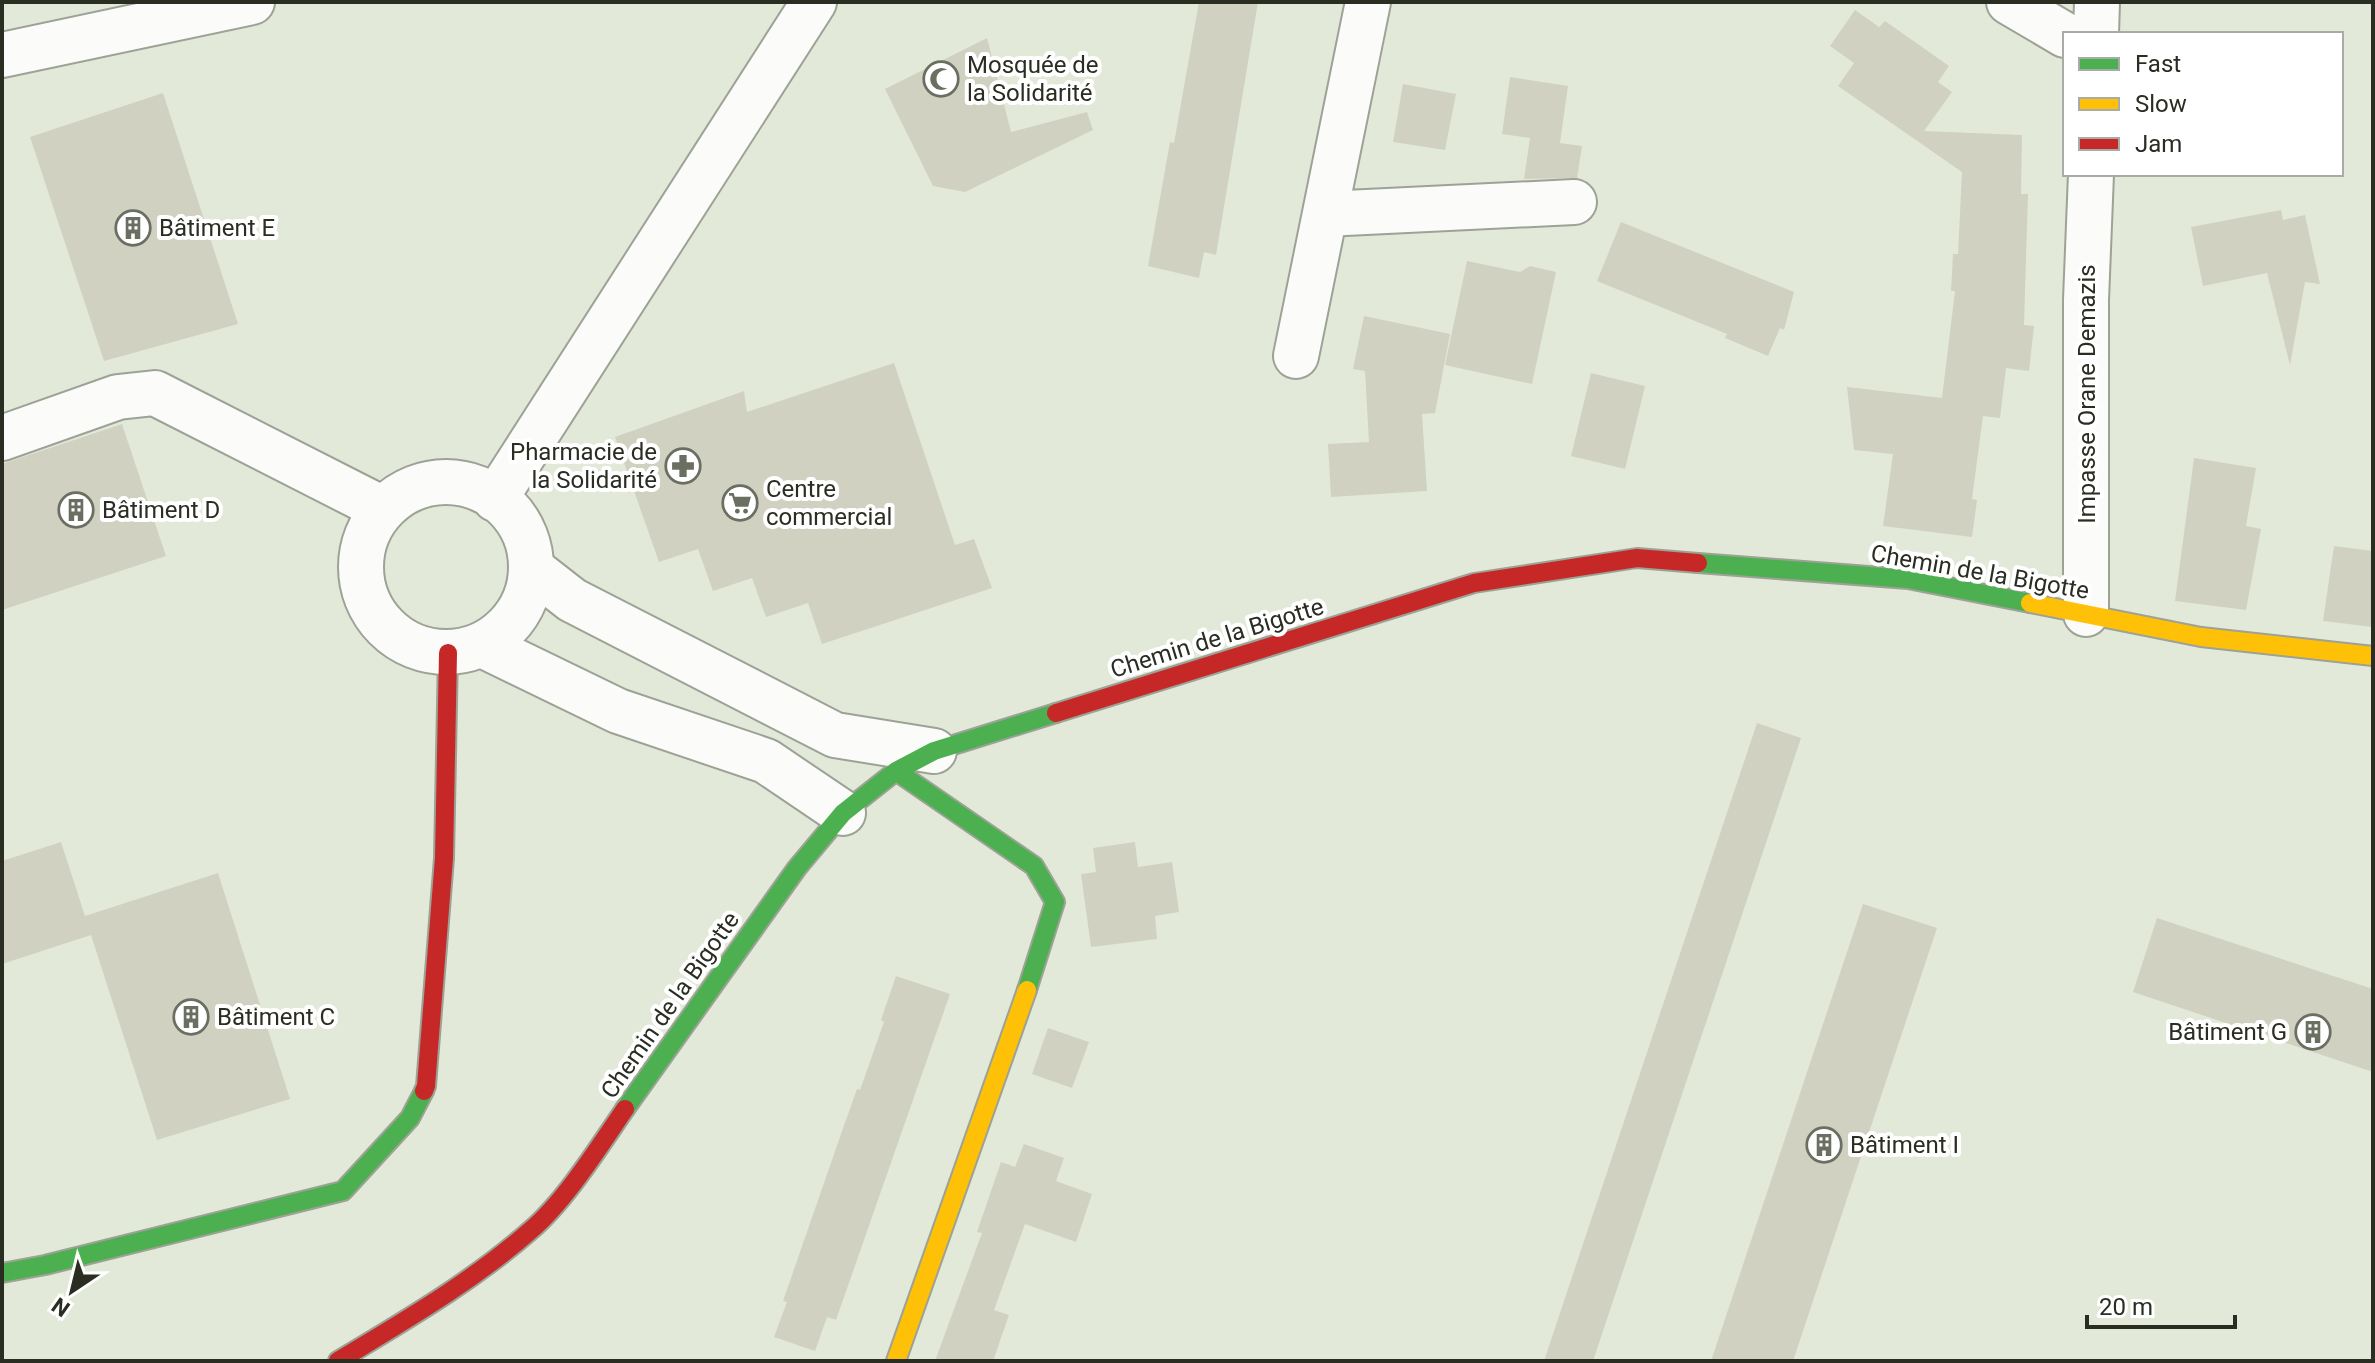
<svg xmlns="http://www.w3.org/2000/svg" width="2375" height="1363" font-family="Roboto,sans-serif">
<rect width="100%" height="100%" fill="#e3e9d9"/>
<path fill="#d0d1c1" d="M1199,2h59l-42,253 -12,-3 -5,26 -51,-12 22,-124 4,1z
M1855,10l24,17 6,-6 64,45 -11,16 14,10 -28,39 98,4 -1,59h7l-4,131 10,1 -5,45 -23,-3 -6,50 -17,-2 -11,83 5,1 -5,37 -89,-11 10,-72 -39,-4 -7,-63 95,11 13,-107h-4l2,-37h5l4,-82 -124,-86 16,-23 -24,-17z
M987,38l24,94 76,-20 6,18 -128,62 -32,-6 -48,-97z
M1510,77l58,9 -8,57 22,3 -5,32 -53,1 6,-41 -28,-4z
M1403,84l53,10 -11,56 -52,-8z
M163,93l75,231 -134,37 -74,-224z
M2281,210l2,10 22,-5 15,69 -15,-2 -15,83 -23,-92 -64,13 -12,-59z
M1621,222l173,70 -10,38 -4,-2 -12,28 -43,-18 2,-4 -130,-53z
M1467,261l53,11 10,-6 26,6 -24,112 -87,-19z
M1364,316l86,18 -15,79 -13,1 5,77 -96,6 -3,-53 41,-2 -4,-71 -12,-2z
M894,363l61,182 19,-6 18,49 -170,56 -14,-41 -42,14 -14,-39 -39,13 -15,-42 -39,13 -44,-125 129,-46 3,21z
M1591,373l54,13 -20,83 -54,-13z
M122,424l44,132 -164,54v-146z
M2194,458l62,10 -10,58 15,3 -15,81 -71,-9z
M2334,546l39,5v76l-50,-6z
M1757,723l44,15 -208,623h-49z
M61,842l24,74 133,-43 72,226 -133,41 -66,-205 -89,29v-103z
M1135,842l3,25 34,-5 7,50 -24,4 2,23 -66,8 -10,-73 15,-2 -3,-24z
M1863,904l74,24 -144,433h-82z
M2157,918l216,71v83l-240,-80z
M896,976l54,18 -114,326 -9,-3 -12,34 -41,-14 13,-35 -4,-1 58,-167 16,-45 3,1 24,-68 -3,-2z
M1048,1028l41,14 -17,46 -40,-14z
M1024,1144l40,14 -8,23 36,13 -16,48 -51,-18 -31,86 15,5 -16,46h-58l47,-128 -5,-1 24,-70 14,5z"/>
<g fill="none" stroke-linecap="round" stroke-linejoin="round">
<defs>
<path id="street" d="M2009,2l56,33
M2096,34l1,-32
M2,55l250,-53
M1325,214l249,-12
M1296,356l72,-354
M2,438l116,-41 37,-4 228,116
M361 567a85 85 0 1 1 170 0a85 85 0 1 1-170 0Z
M495,499l319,-497
M531,568l41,32 263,135 99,16
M2086,614v-314l5,-126
M482,645l136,66 148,50 77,52"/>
<path id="fast" d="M1698,563l210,16 122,24
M896,771l138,95 21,36 -28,88
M625,1109l172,-241 46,-55 53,-42 38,-20 122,-38
M2,1273l43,-8 298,-74 67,-73 14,-27"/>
<path id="slow" d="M2030,603l171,34 172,19
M896,1361l131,-371"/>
<path id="jam" d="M1056,713l418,-130 163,-25 61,5
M424,1091l2,-5 18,-228 4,-205
M338,1361c66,-40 134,-79 193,-131 34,-29 68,-83 94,-121"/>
</defs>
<use href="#street" stroke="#9da296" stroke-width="48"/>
<use href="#fast" stroke="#9da296" stroke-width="22"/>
<use href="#slow" stroke="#9da296" stroke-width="22"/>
<use href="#jam" stroke="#9da296" stroke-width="22"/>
<use href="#street" stroke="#fbfcf9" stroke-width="44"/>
<use href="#fast" stroke="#4caf50" stroke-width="18"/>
<use href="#slow" stroke="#ffc107" stroke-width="18"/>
<use href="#jam" stroke="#c62828" stroke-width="18"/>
</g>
<defs>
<symbol id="mosque-ring" viewBox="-11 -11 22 22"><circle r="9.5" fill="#fff" stroke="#6a6f62" stroke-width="1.5"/><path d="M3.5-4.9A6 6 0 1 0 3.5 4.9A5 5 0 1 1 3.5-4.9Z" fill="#6a6f62"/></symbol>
<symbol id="building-ring" viewBox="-11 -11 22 22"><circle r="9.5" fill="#fff" stroke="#6a6f62" stroke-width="1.5"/><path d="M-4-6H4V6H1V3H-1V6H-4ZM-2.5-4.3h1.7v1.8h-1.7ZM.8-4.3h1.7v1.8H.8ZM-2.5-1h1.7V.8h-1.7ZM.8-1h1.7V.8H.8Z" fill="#6a6f62"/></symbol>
<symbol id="pharmacy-ring" viewBox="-11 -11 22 22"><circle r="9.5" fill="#fff" stroke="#6a6f62" stroke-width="1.5"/><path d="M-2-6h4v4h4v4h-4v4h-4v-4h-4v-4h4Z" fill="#6a6f62"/></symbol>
<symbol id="supermarket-ring" viewBox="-11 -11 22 22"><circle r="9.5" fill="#fff" stroke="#6a6f62" stroke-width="1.5"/><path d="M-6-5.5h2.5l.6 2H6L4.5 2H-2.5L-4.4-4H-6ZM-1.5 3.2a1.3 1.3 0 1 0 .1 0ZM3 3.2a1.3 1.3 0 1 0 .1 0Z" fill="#6a6f62"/></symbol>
</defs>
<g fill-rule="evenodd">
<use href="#mosque-ring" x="921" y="59" width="40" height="40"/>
<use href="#building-ring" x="113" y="208" width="40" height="40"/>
<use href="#pharmacy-ring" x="663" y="446" width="40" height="40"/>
<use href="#supermarket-ring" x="720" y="483" width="40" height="40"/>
<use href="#building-ring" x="56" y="490" width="40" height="40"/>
<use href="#building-ring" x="171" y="997" width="40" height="40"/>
<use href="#building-ring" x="2293" y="1012" width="40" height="40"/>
<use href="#building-ring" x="1804" y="1125" width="40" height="40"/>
</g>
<g text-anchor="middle" stroke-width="8" stroke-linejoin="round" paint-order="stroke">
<g font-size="24" fill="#292d22" stroke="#fff" text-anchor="start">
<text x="967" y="73">Mosquée de<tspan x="967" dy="28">la Solidarité</tspan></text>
<text x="159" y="236">Bâtiment E</text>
<text x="657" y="460" text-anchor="end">Pharmacie de<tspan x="657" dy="28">la Solidarité</tspan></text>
<text x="766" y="497">Centre<tspan x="766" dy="28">commercial</tspan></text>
<text x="102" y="518">Bâtiment D</text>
<text x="217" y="1025">Bâtiment C</text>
<text x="2287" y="1040" text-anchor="end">Bâtiment G</text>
<text x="1850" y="1153">Bâtiment I</text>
</g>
<g font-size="24" fill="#292d22" stroke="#fff">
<text transform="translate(2087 394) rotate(-90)" y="8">Impasse Orane Demazis</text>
<text transform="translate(1980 572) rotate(10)" y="8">Chemin de la Bigotte</text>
<text transform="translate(1217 638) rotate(-17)" y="8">Chemin de la Bigotte</text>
<text transform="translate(670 1005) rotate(-55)" y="8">Chemin de la Bigotte</text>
</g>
</g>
<rect width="2375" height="1363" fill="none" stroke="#292d22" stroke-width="8"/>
<rect x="2063" y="32" width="280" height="144" fill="#ffffff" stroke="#a9aba7" stroke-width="2"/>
<rect x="2079" y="58" width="40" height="12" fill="#4caf50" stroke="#a9aba7" stroke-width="2"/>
<text x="2135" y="72" font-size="24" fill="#292d22">Fast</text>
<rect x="2079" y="98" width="40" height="12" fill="#ffc107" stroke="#a9aba7" stroke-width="2"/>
<text x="2135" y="112" font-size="24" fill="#292d22">Slow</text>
<rect x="2079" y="138" width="40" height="12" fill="#c62828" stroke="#a9aba7" stroke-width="2"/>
<text x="2135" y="152" font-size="24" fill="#292d22">Jam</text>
<g transform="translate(72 1291) rotate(215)" stroke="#ffffff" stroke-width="6" paint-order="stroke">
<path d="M0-6L14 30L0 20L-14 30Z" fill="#292d22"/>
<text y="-12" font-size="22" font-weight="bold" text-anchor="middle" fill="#292d22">N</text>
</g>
<path d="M2087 1315v12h148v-12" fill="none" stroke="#292d22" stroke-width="4"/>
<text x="2099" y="1315" font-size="24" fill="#292d22" stroke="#ffffff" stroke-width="6" paint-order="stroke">20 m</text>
</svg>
